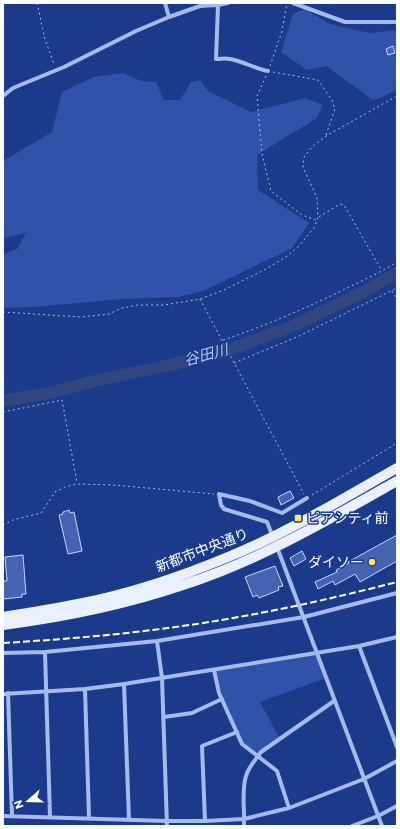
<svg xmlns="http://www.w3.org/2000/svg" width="400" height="829" font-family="Commissioner,'Noto Sans JP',sans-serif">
<rect width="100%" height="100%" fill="#1b3b8a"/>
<path fill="#2e53a8" d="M304,9l26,15 39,9 28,-3v60l-17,8 -8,2c-14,-12 -31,-22 -45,-34l-20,4 -26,-18 12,-38z
M123,73l18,8 15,1 8,18h16l11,-18 9,-2 8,11 43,21 54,-14 18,7 -6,13 -60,37 1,35 51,33 -17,25 -89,43 -25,6 -56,2 -87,8 -32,1v-54l14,-5 9,-16 -23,5v-77l49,-29 10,-40 32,-15z
M317,653l9,25 -66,24 20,37 -23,18 -15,-13 -20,-45 -8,-29z"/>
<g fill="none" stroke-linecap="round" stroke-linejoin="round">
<path stroke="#2f4681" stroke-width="12" d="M3,401l55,-10 36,-10 76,-16 53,-13 70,-26 68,-33 36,-20"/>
</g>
<path fill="#4464b2" stroke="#cad9f9" d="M393,46l2,7 -7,2 -2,-6z
M290,491l4,7 -13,7 -3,-8z
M69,510l1,3 4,-1 8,39 -14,3 -9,-39 4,-1v-2z
M397,535v26l-37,21 -5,-8 -20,11 -2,-4 -15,8 -3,-7 22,-10 -1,-2 13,-7 -1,-1z
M302,551l4,8 -12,7 -4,-8z
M23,555l3,39h-4v3l-19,2v-18h4l-2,-24z
M275,566l8,20 -5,1 1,3 -20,8 -2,-3 -4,2 -8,-20z"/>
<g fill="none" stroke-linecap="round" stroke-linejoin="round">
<path stroke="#a5bbed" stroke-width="1" stroke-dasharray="2 3" stroke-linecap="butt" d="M37,3l8,36 9,25
M270,66l12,-35 5,-28
M273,72l45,8 14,20 3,9 -9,26
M266,76l-9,20 5,58 9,37 31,24 14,5
M319,217l21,-13 4,1 38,66
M392,291l5,8
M200,299l104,195
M3,312l78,5 28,-3 13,-6 16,-3h26l36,-6 24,-9 42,-21 20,-12 13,-11 15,-18 4,-11 -1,-19 -14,-31 1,-10 9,-11 13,-10 71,-40
M223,340c39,-13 76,-29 114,-47 20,-10 41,-19 60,-31
M234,363l63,-26 100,-49
M3,412l59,-12 15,83
M312,495l85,-52
M3,525l10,-5 28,-7 14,-21 10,-5 12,-3 37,1 100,9"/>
<path stroke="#a5bbed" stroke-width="4" d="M165,3l4,14
M293,3l52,19h52
M218,5l10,-2
M3,96l10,-8 51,-21 72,-36 33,-14 31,-11 18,-1 -2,54c5,0 9,-1 14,0 13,2 25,10 38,12
M273,537l-6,-15 -43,-13 -3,-4 -2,-11 31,7 32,12 25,-15
M277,547l105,279
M157,641l5,37 5,148
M359,646l38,101
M45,652l5,165
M3,653l42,-1 112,-11 147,-24 93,-24
M214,670l5,23 23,51 35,27 12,37
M124,684l5,136
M85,689l4,129
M8,693l4,123
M3,694l82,-5 39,-5 235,-38 38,-9
M164,717l28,-4 30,-14
M3,816l164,5h38l39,-2 45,-11 75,-29 33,-18
M205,821l-3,-75 35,-14
M244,826c1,-17 -3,-34 2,-50 2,-8 10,-17 15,-24l73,-51
M352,826l26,-10 19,-10"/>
<path stroke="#ebf0ff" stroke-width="10" d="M3,617c25,-4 50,-8 75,-13 51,-10 102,-27 150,-47 59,-24 114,-58 169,-89
M3,625c61,-8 121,-20 180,-40 75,-24 145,-65 214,-104"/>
<path stroke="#fff" stroke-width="2" stroke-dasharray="7 3" stroke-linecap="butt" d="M3,643c85,-5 169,-13 252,-29 48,-9 95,-20 142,-32"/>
</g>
<g fill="#fee862" stroke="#1b3b8a" stroke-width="1.5">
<rect x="294" y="514" width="8" height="8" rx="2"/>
<circle cx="372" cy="562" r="4"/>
</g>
<g text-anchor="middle" stroke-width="3" stroke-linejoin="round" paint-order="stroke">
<g font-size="14" fill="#fff" stroke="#1b3b8a" text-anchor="start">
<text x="306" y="523">ピアシティ前</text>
<text x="364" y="567" text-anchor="end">ダイソー</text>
</g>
<g font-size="14" fill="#fff" stroke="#1b3b8a">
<text transform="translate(202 550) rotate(-21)" y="5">新都市中央通り</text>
</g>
<g font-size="15" font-style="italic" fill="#b1c5f4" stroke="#1b3b8a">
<text transform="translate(206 355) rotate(-15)" y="5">谷田川</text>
</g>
</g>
<rect width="400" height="829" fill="none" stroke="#ffffff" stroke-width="8"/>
<g transform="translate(28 801) rotate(250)" stroke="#1b3b8a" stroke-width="3" paint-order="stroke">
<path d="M0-3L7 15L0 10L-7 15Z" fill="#ffffff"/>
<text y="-6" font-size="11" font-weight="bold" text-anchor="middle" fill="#ffffff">N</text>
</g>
</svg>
